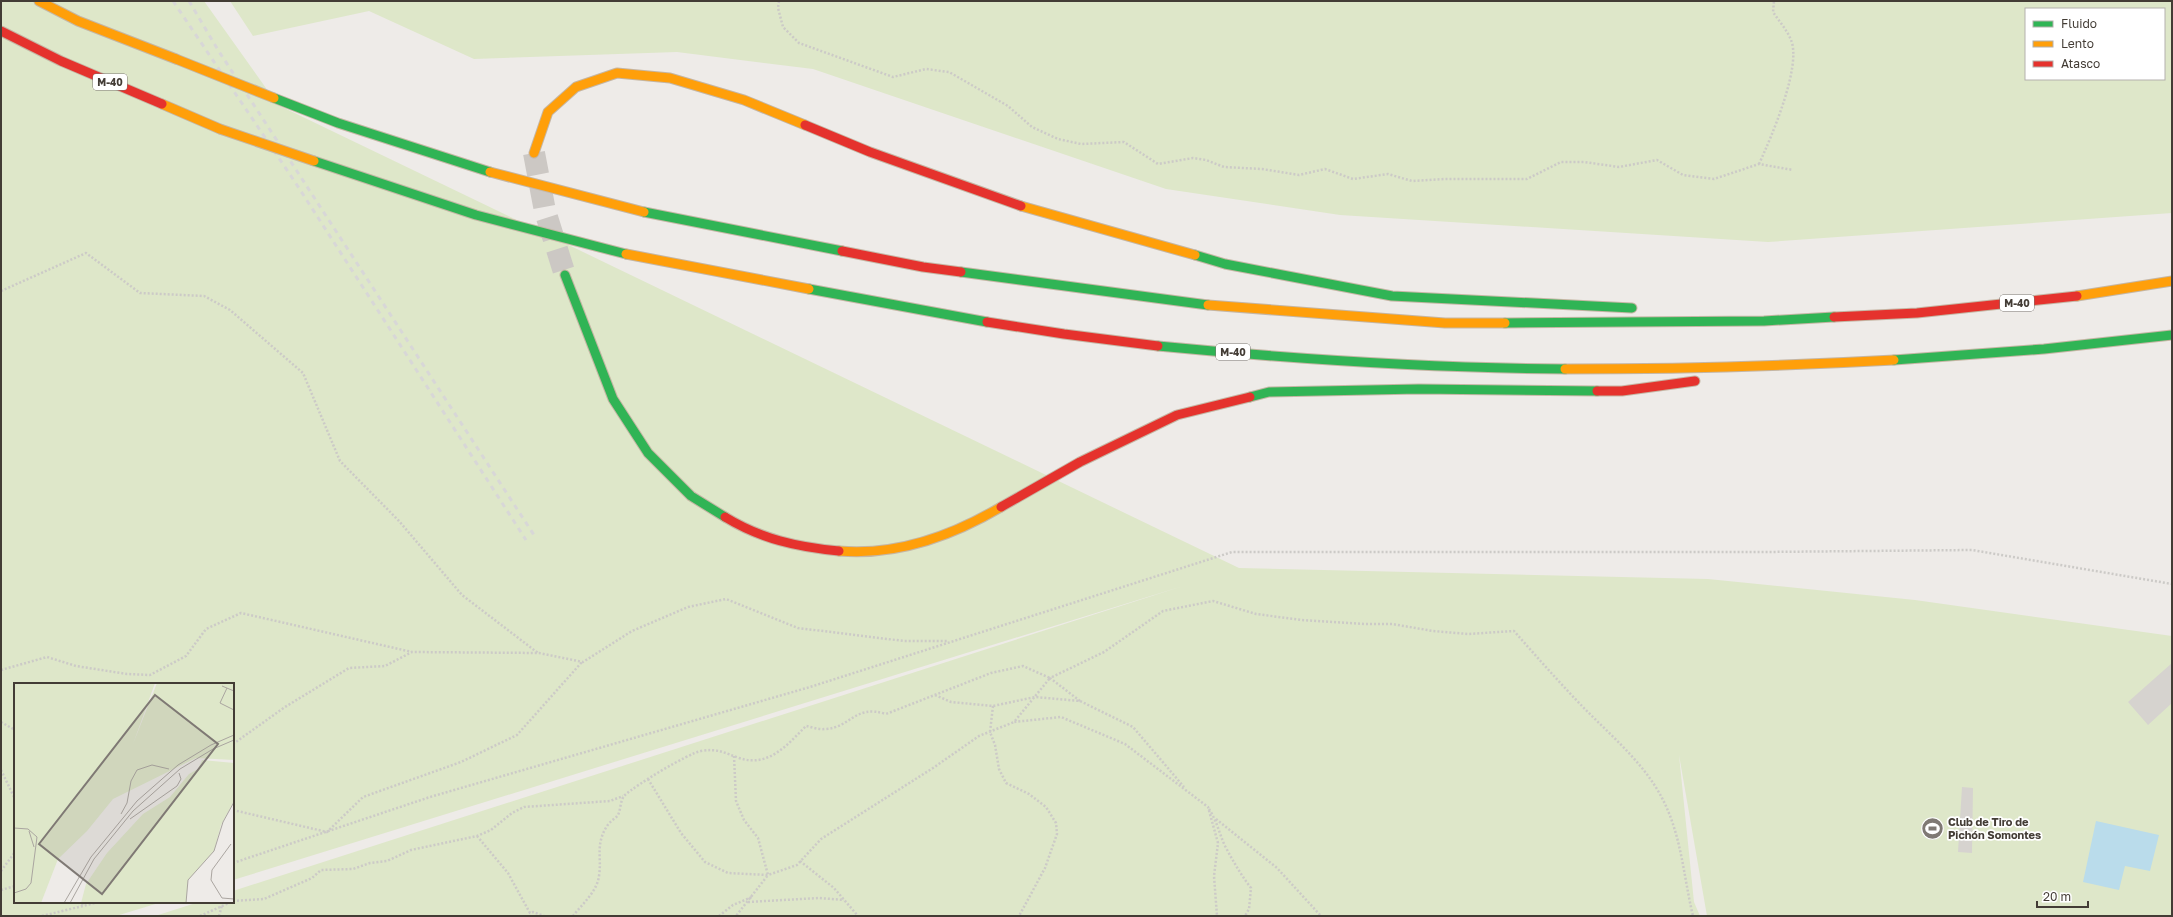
<svg xmlns="http://www.w3.org/2000/svg" width="2173" height="917" font-family="'Golos Text',sans-serif">
<rect width="100%" height="100%" fill="#eeebe8"/>
<path fill="#dee7c9" fill-rule="evenodd" d="M1,1h203l74,104 961,463 469,11 207,21 257,36v280h-465l-28,-161 15,147 6,14h-1545l44,-14h34v-11l950,-305 -950,294v-196h-218v218h147l-46,14h-115z
M230,1h1942v212l-404,29 -428,-27 -174,-26 -353,-120 -136,-17 -203,7 -105,-48 -116,25zM2026,9h138v70h-138z"/>
<path fill="#badceb" d="M2096,821l63,14 -9,36 -25,-5 -6,24 -36,-8z"/>
<path fill="#d6d3cf" d="M2172,663v40l-24,22 -20,-23z
M1962,787l11,1 -1,65 -14,-1z"/>
<g fill="none" stroke-linecap="round" stroke-linejoin="round">
<path stroke="#ccc8c4" stroke-width="22" stroke-dasharray="22 11" stroke-linecap="butt" d="M534,153l11,58 20,64"/>
<defs>
<path id="fast" d="M274,98l64,25 152,49
M314,161l162,54 150,39
M644,212l198,39
M1195,255l30,9 167,32 240,12
M961,272l247,33
M565,275l48,124 35,54 43,43 34,21
M809,289l178,33
M1505,323l259,-2 70,-4
M1158,346c135,13 271,22 407,23
M1894,360l150,-11 128,-14
M1250,397l19,-5 150,-3 178,2"/>
<path id="slow" d="M39,1l39,20 98,38
M162,104l58,25
M534,153l14,-41 28,-25 41,-14 53,5 74,22 61,25
M490,172l154,40
M1021,206l174,49
M626,254l183,35
M2077,296l95,-15
M1208,305l237,18h60
M1565,369c110,0 219,-3 329,-9
M839,551c58,5 113,-15 162,-44"/>
<path id="jam" d="M1,31l60,30 101,43
M805,125l65,27 151,54
M842,251l81,16 38,5
M1834,317l83,-4 160,-17
M987,322l77,12 94,12
M1597,391h25l73,-10
M1001,507l79,-45 97,-47 73,-18
M725,517c36,22 72,30 114,34"/>
</defs>
<use href="#fast" stroke="#c5b6a4" stroke-width="11"/>
<use href="#slow" stroke="#c5b6a4" stroke-width="11"/>
<use href="#jam" stroke="#c5b6a4" stroke-width="11"/>
<path stroke="#cccac7" stroke-width="2.5" stroke-dasharray="2 2" stroke-linecap="butt" d="M779,1l-1,7 5,19 16,16 94,34 33,-8 23,3 59,34 24,21 26,12 23,5 43,-2 34,22 35,-6 13,2 18,7 38,2 37,6 26,-6 28,10 35,-5 24,7 33,-2h82l34,-17h23l35,5 38,-7 26,15 31,4 45,-15 34,6
M1759,164c12,-26 43,-98 32,-124 -4,-10 -12,-19 -18,-28l1,-11
M1,291l85,-38 54,40 64,3 26,14 73,63 37,88 59,60 63,74 76,58
M1,670l46,-13 29,9 51,8 23,1 36,-19 20,-27 35,-16 171,39
M935,695l16,7 42,4 42,-9 45,4 53,26 51,60
M1080,701l-30,-23 54,-26 59,-41 50,-10 43,13 46,6 62,4h28l41,7 35,3 46,-3c22,25 44,50 67,74 30,31 66,60 84,99 17,36 19,75 28,112
M993,706l-3,26 5,13 4,24 7,14 23,11 17,13 10,16 1,11 -12,34 -26,48
M1,722l14,8
M233,744l52,-37 64,-39 36,-2 27,-14 127,1 44,9 49,-31 56,-24 38,-8 72,29 106,13h44
M734,756l2,45 8,19 14,18 10,37 -32,41
M1,770l14,29
M648,779l33,54 24,29 23,11 40,2 29,-10 24,-26 112,-71 46,-32 35,-14
M1209,809c8,12 10,24 16,37 8,15 16,29 26,42l-2,21 -4,7
M233,810l94,22 36,-35 98,-35 56,-27 65,-73
M1216,819l61,49 44,48
M477,836l31,37 22,40 3,-1 11,4
M800,861l34,27 24,28
M233,863l197,-66 380,-110 422,-135h532l208,-2 200,34
M1,871l14,-19
M1,890l14,-4
M233,901l31,-2 48,-21 9,-8 32,-1 17,-6 17,-2 24,-11 66,-14 14,-6 21,-17 12,-6 86,-6 13,-5
M78,902l6,4
M748,902l71,-4 25,2
M42,916l57,-14
M200,916l31,-14
M219,916l3,-11
M573,916c9,-12 24,-24 26,-40 3,-19 -4,-31 8,-50 3,-5 8,-7 11,-11 3,-6 2,-15 7,-20 11,-10 62,-41 76,-44 16,-3 24,2 38,7 30,10 49,-14 67,-32 6,1 13,4 19,3 26,-1 29,-25 61,-15l105,-41 32,-7 27,12 -36,44 47,-5 64,27 83,63 10,36 -4,33 3,40
M719,916l14,-11 19,-8"/>
<use href="#fast" stroke="#30b455" stroke-width="9"/>
<use href="#slow" stroke="#ff9f0a" stroke-width="9"/>
<use href="#jam" stroke="#e5322d" stroke-width="9"/>
<path stroke="#d8d7d7" stroke-width="3" stroke-dasharray="5 5" stroke-linecap="butt" d="M173,1l122,181 231,358
M189,1l29,49 316,485"/>
<defs>
<path id="slow-bridge" d="M176,59l98,39
M220,129l94,32"/>
</defs>
<use href="#slow-bridge" stroke="#c5b6a4" stroke-width="11" stroke-linecap="butt"/>
<use href="#slow-bridge" stroke="#ff9f0a" stroke-width="9"/>
</g>
<defs>
<symbol id="stadium-disc" viewBox="-11 -11 22 22"><circle r="9.5" fill="#7f7974" stroke="#fff"/><path d="M0-5a6.5 5 0 1 0 0 10a6.5 5 0 1 0 0-10ZM-3.5-1.8h7v3.6h-7Z" fill="#fff"/></symbol>
</defs>
<g fill-rule="evenodd">
<use href="#stadium-disc" x="1920" y="816" width="25" height="25"/>
</g>
<g text-anchor="middle" stroke-width="3.5" stroke-linejoin="round" paint-order="stroke">
<g fill="#fff" stroke="#7b7672" stroke-width="1">
<rect x="93" y="74" width="34" height="16" rx="3"/>
<rect x="2000" y="295" width="34" height="16" rx="3"/>
<rect x="1216" y="344" width="34" height="16" rx="3"/>
</g>
<g font-size="10" font-weight="bold" fill="#433c35">
<text x="110" y="86">M-40</text>
<text x="2017" y="307">M-40</text>
<text x="1233" y="356">M-40</text>
</g>
<g font-size="11" font-weight="bold" fill="#433c35" stroke="#fff" text-anchor="start">
<text x="1948" y="826">Club de Tiro de<tspan x="1948" dy="13">Pichón Somontes</tspan></text>
</g>
</g>
<g transform="translate(14 683)">
<rect width="220" height="220" fill="#eeebe8"/>
<path d="M0,0h141l-22,61 24,-61h77v77l-38,-2 -83,41 -26,32 -29,28 -17,44h-27zM188,77l32,3v38l-13,24 -7,26 -26,29 -2,23h-105l5,-19 21,-31 36,-39 27,-17 19,-23 9,-5z" fill="#dee7c9"/>
<path fill="none" stroke="#aaa5a0" stroke-width="1" d="M208,3l12,5M213,5l-7,15 14,7M107,131l6,-11 4,-22 6,-11 15,-5 17,4M116,136l47,-33 4,-7 -2,-6M0,145l14,1 9,8 -6,46 -5,6 -12,4M15,148l5,16M217,161l-19,26 -1,10 11,18 12,1M50,220l27,-46 46,-56 41,-36 33,-20 23,-10M56,220l24,-44 39,-48 47,-42 33,-20 21,-9M172,220l2,-23 26,-29 9,-29 11,-20"/>
<path fill="#7f7974" fill-opacity="0.15" stroke="#7f7974" stroke-width="2" d="M141,12l63,49 -116,150 -63,-50z"/>
<rect width="220" height="220" fill="none" stroke="#433c35" stroke-width="2"/>
</g>
<rect width="2173" height="917" fill="none" stroke="#433c35" stroke-width="4"/>
<rect x="2025" y="8" width="140" height="72" fill="#ffffff" stroke="#b4b1ae"/>
<rect x="2033" y="21" width="20" height="6" fill="#30b455" stroke="#b4b1ae"/>
<text x="2061" y="28" font-size="12" fill="#433c35">Fluido</text>
<rect x="2033" y="41" width="20" height="6" fill="#ff9f0a" stroke="#b4b1ae"/>
<text x="2061" y="48" font-size="12" fill="#433c35">Lento</text>
<rect x="2033" y="61" width="20" height="6" fill="#e5322d" stroke="#b4b1ae"/>
<text x="2061" y="68" font-size="12" fill="#433c35">Atasco</text>
<path d="M2037 901v6h51v-6" fill="none" stroke="#433c35" stroke-width="2"/>
<text x="2043" y="901" font-size="12" fill="#433c35" stroke="#ffffff" stroke-width="3" paint-order="stroke">20 m</text>
</svg>
